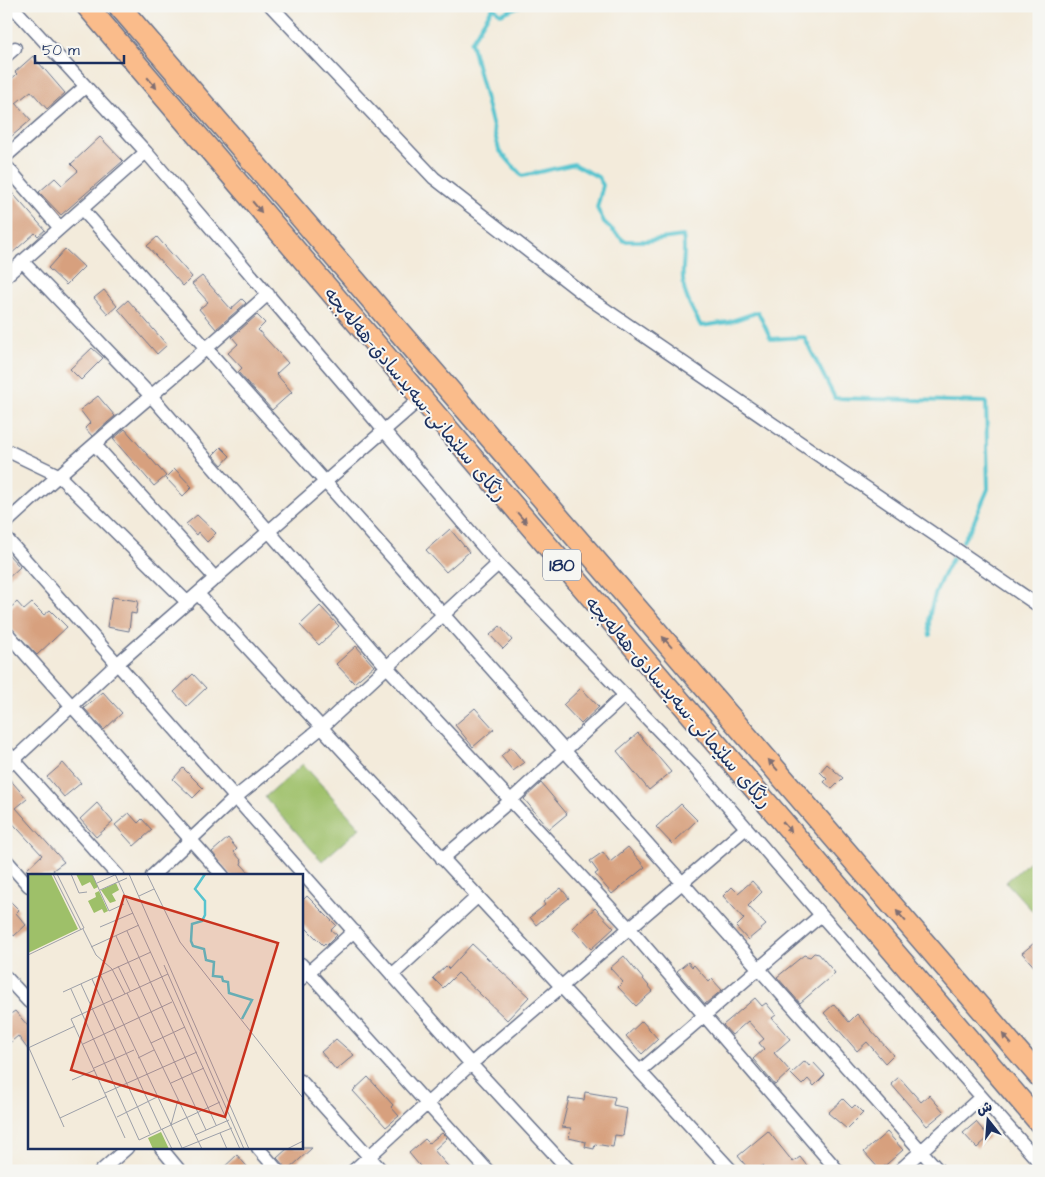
<svg xmlns="http://www.w3.org/2000/svg" width="1045" height="1177" font-family="'Architects Daughter','Playpen Sans Arabic',sans-serif">
<rect width="100%" height="100%" fill="#f6f6f2"/>
<filter id="ink" filterUnits="userSpaceOnUse"><feTurbulence type="fractalNoise" baseFrequency=".02" numOctaves="2"/><feDisplacementMap in="SourceGraphic" scale="10" xChannelSelector="R" yChannelSelector="G"/><feConvolveMatrix kernelMatrix="1 2 1 2 8 2 1 2 1" color-interpolation-filters="sRGB"/></filter>
<filter id="wash" filterUnits="userSpaceOnUse"><feTurbulence type="fractalNoise" baseFrequency=".0096" numOctaves="4" result="noise"/><feDisplacementMap in="SourceGraphic" scale="20" xChannelSelector="R" yChannelSelector="G"/><feGaussianBlur stdDeviation="1.12" result="paint"/><feColorMatrix in="noise" values="0 0 0 0 0 0 0 0 0 0 0 0 0 0 0 0 0 1.4 0 .05"/><feComposite in="paint" operator="in"/></filter>
<g filter="url(#wash)">
<rect width="100%" height="100%" fill="#f3ebdb"/>
<path fill="#9ec069" stroke="#5c7864" d="M303,764l57,64 -38,33 -57,-64z
M1039,853v65l-33,-36z"/>
<g fill="none" stroke-linecap="round" stroke-linejoin="round">
<path stroke="#57c4cf" stroke-width="4" d="M520,6l-19,8 -8,-7 -22,35 28,108 23,26 52,-12 24,13 5,8 -6,23 7,14 20,19h22l37,-5c3,15 -1,27 0,42 0,17 10,33 18,48l28,-4 29,-10 13,27 33,-2 31,61 151,4 2,87 -15,35 -10,17
M930,635c-5,-23 10,-56 22,-76"/>
</g>
<g id="blocks">
<path fill="#d7a07e" d="M33,56l32,37 -18,16 -16,-18 -15,12 15,17 -25,21v-57l11,-10 -2,-2z
M100,137l23,24 -62,54 -22,-23 16,-14 7,7 16,-14 -7,-7z
M6,186l39,44 -7,6 -3,-3 -25,22 -4,-5z
M157,237l35,40 -9,9 -36,-40z
M65,249l19,18 -18,18 -18,-17z
M202,276l29,33 11,-10 4,4 -30,26 -17,-20 9,-7 -16,-18z
M104,290l13,16 -9,8 -14,-16z
M128,300l39,45 -10,9 -39,-45z
M257,315l8,8 -7,7 30,33 -12,11 16,18 -20,18 -34,-38 4,-4 -14,-15 10,-9 -6,-7z
M92,348l11,10 -22,22 -11,-11z
M98,396l17,20 -23,20 -7,-8 5,-5 -10,-13z
M125,429l41,47 -12,10 -41,-47z
M221,447l9,9 -8,9 -9,-10z
M175,469l17,18 -9,9 -17,-18z
M197,515l19,18 -9,9 -9,-10 -2,3 -10,-11z
M450,529l19,23 -23,20 -20,-22z
M6,552l14,15 -14,13z
M112,597l26,4 -2,13 -5,-1 -2,18 -22,-4z
M17,602l7,8 8,-7 12,12 6,-5 17,17 -30,28 -31,-32v-11z
M320,606l19,20 -20,19 -19,-20z
M500,626l12,14 -9,9 -13,-14z
M356,646l18,20 -20,17 -18,-19z
M193,674l13,14 -19,18 -13,-14z
M581,688l18,19 -18,17 -18,-19z
M103,692l19,21 -18,17 -20,-22z
M475,708l19,21 -21,18 -18,-22z
M638,733l33,39 -22,18 -32,-39z
M511,747l13,16 -11,8 -12,-15z
M63,763l18,20 -17,14 -17,-20z
M827,764l16,14 -11,11 -8,-7 3,-3 -7,-7z
M183,768l20,20 -10,10 -20,-19z
M6,775l21,24 -11,9 48,54 -11,8 5,6h-27l-5,-6 16,-15 -36,-39z
M541,783l26,31 -18,15 -25,-30z
M97,803l16,19 -17,15 -16,-18z
M681,804l16,16 -25,24 -16,-17z
M129,813l9,10 4,-4 10,11 -18,16 -19,-21z
M228,838l9,11 -3,3 8,9 -1,3 11,12h-21l-19,-24z
M628,847l17,20 -33,27 -17,-20 3,-2 -8,-11 13,-9 7,10z
M752,881l10,11 -14,14 18,19 -18,15 -12,-13 8,-8 -21,-23 9,-9 6,6z
M561,888l8,10 -33,27 -6,-8 15,-12 -2,-3z
M307,896l29,29 -5,5 6,5 -10,10 -2,-2 -2,2 -22,-22v-21z
M6,897l13,13 -3,3 10,12 -12,11 -8,-9z
M595,908l19,20 -23,21 -19,-21z
M1039,939v33l-17,-19z
M472,944l57,53 -22,23 -49,-47 -15,15 -10,-10 13,-12 3,3z
M814,953l5,1 16,19 -35,30 -23,-26 27,-22 6,2z
M624,956l29,35 -17,15 -18,-19 5,-5 -13,-14z
M688,962l4,5 2,-2 15,17 3,-3 10,11 -17,14 -28,-33z
M755,998l7,8 4,-3 10,12 -4,3 18,21 -16,14 16,18 -15,14 -22,-26 11,-10 -5,-6 5,-4 -16,-18 -16,14 -9,-10z
M834,1004l15,18 8,-8 36,41 -8,8 -18,-21 -10,9 -33,-38z
M15,1011l14,16v24l-11,-15 -12,10v-29z
M642,1021l16,18 -16,15 -16,-18z
M336,1039l18,16 -18,15 -15,-18z
M805,1061l4,5 4,-4 12,13 -11,11 -6,-7 -6,6 -11,-11z
M368,1077l25,28 -2,2 8,9 -13,11 -33,-36z
M899,1077l22,25 8,-7 15,17 -17,14 -36,-42z
M585,1092l30,5 -2,8 14,3 -4,28 -8,-1 -2,12 -18,-3 -1,5 -9,-2 1,-5 -17,-4 2,-10 -9,-1 7,-29 15,2z
M843,1099l9,9 3,-3 8,8 -16,16 -19,-16z
M976,1122l13,15 -12,11 -14,-15z
M768,1131l25,31 7,-5 7,9 -6,5h-35l-4,-5 -7,5h-5l-12,-15z
M887,1132l16,18 -23,20 -16,-18z
M442,1133l5,5 -13,12 18,21h-28l-15,-18 16,-14 4,4z
M288,1148h24l-24,22 -11,-12z
M237,1155l14,16h-31z"/>
</g>
</g>
<g filter="url(#ink)">
<use href="#blocks" fill-opacity="0" stroke="#67718a" stroke-width="1"/>
<g fill="none" stroke-linecap="round" stroke-linejoin="round">
<defs>
<path id="minor" d="M12,6l134,146 352,412 197,204 126,147 218,247
M271,6l163,172 156,121 449,307
M6,56l9,-8
M6,156l79,-69
M6,166l54,62
M82,209l857,962
M22,261l130,136 234,269 244,263 208,242
M6,276l140,-124
M95,445l121,134
M6,450l52,25 130,128
M6,523c85,-79 176,-151 262,-229
M6,538l465,526 99,107
M198,594l534,577
M6,632l217,244
M6,751l112,125
M6,767l111,-103 303,-265
M442,859l69,-59 114,-105
M6,860l23,26
M152,876l84,-79 85,-69 177,-164
M301,964l187,207
M392,975l85,-78
M6,977l23,25
M301,979l53,-48
M641,1070l180,-155
M301,1081l81,90
M161,1148l19,23
M258,1148l20,23
M101,1171l26,-23
M353,1171l118,-107 275,-236
M899,1171l82,-74"/>
<path id="trunk" d="M87,6l952,1116
M119,6l920,1070"/>
</defs>
<use href="#minor" stroke="#67718a" stroke-width="15"/>
<use href="#trunk" stroke="#67718a" stroke-width="24"/>
<use href="#minor" stroke="#fff" stroke-width="12"/>
<use href="#trunk" stroke="#fabc8b" stroke-width="21"/>
</g>
<defs><path id="oneway-solid" d="M-6-.8H1V-3.2L6.5 0L1 3.2V.8H-6Z" transform="scale(1.25)"/></defs>
<g fill="#7f6e72">
<use href="#oneway-solid" transform="translate(152 83) rotate(50)"/>
<use href="#oneway-solid" transform="translate(257 207) rotate(50)"/>
<use href="#oneway-solid" transform="translate(522 518) rotate(49)"/>
<use href="#oneway-solid" transform="translate(667 642) rotate(-131)"/>
<use href="#oneway-solid" transform="translate(773 765) rotate(-131)"/>
<use href="#oneway-solid" transform="translate(787 827) rotate(49)"/>
<use href="#oneway-solid" transform="translate(901 916) rotate(-131)"/>
<use href="#oneway-solid" transform="translate(1007 1039) rotate(-131)"/>
</g>
</g>
<g text-anchor="middle" stroke-width="4" stroke-linejoin="round" paint-order="stroke">
<rect fill="#f6f6f2" stroke="#5d6b8a" stroke-width="1" x="543" y="549.5" width="38" height="31" rx="4"/>
<g font-size="18" font-weight="bold" fill="#1b2f5e">
<text x="562" y="571">180</text>
</g>
<g font-size="19" fill="#1b2f5e" stroke="#f6f6f2">
<text transform="translate(416 394) rotate(50)" y="7">رێگای سلێمانی-سەیدسادق-هەلەبجە</text>
<text transform="translate(679 702) rotate(49)" y="7">رێگای سلێمانی-سەیدسادق-هەلەبجە</text>
</g>
</g>
<g transform="translate(28 874)">
<rect width="275" height="275" fill="#f3ebdb"/>
<path d="M0,0h23l27,55 -50,24zM48,0h16l6,13 -4,2 -4,-7 -8,4zM88,9l3,7 -7,4 4,7 -6,2 -9,-13zM71,17l9,20 -4,2 -2,-4 -8,4 -6,-12 8,-4 -1,-4zM133,258l8,17h-16l-5,-11z" fill="#9ec069"/>
<path fill="none" stroke="#57c4cf" stroke-width="2.5" d="M177,0l-10,15 10,12v14l-3,6 -10,3 -1,17 2,5 11,3 2,11 8,2 -1,14 9,1 1,4 5,1 1,11 23,7 -10,19"/>
<path fill="none" stroke="#9da0a9" stroke-width="1" d="M25,0l28,56M43,0l8,19 8,-1M64,0l17,37 15,-7M87,0l125,275M101,0l120,275M119,0l33,68 123,156M69,9l20,-9M72,16l27,-12M111,22l15,-7M72,53l33,-14M55,55l13,26 16,14 13,25M99,57l89,194M88,62l90,194M63,73l48,-22M0,81l56,-27 -27,-54M136,91l80,184M90,92l12,25M72,100l82,174M64,105l69,150M53,110l69,150M43,115l68,151 81,-38M35,118l88,-40M99,119l75,156M123,169l34,-16M55,170l89,-42M0,174l47,-22M1,174l35,79M110,184l16,-8M66,194l40,-18M44,206l23,-10M143,209l33,-15M77,219l92,-41M89,243l40,-20M32,244l47,-22M143,251l7,-25M134,255l10,20M192,259l7,16M167,261l34,-15M97,264l-54,-119 97,-45M152,275l52,-21M259,275l16,-8"/>
<path fill="#c8321e" fill-opacity="0.15" stroke="#c8321e" stroke-width="2.5" d="M96,22l154,47 -53,174 -154,-47z"/>
<rect width="275" height="275" fill="none" stroke="#1b2f5e" stroke-width="2.5"/>
</g>
<rect width="1045" height="1177" fill="none" stroke="#f6f6f2" stroke-width="25"/>
<g transform="translate(988 1120) rotate(343)" stroke="#f6f6f2" stroke-width="4" paint-order="stroke">
<path d="M0-4L9 19L0 12L-9 19Z" fill="#1b2f5e"/>
<text y="-8" font-size="14" font-weight="bold" text-anchor="middle" fill="#1b2f5e">ش</text>
</g>
<path d="M35 55v8h89v-8" fill="none" stroke="#1b2f5e" stroke-width="2.5"/>
<text x="42" y="55" font-size="15" fill="#1b2f5e" stroke="#f6f6f2" stroke-width="4" paint-order="stroke">50 m</text>
</svg>
